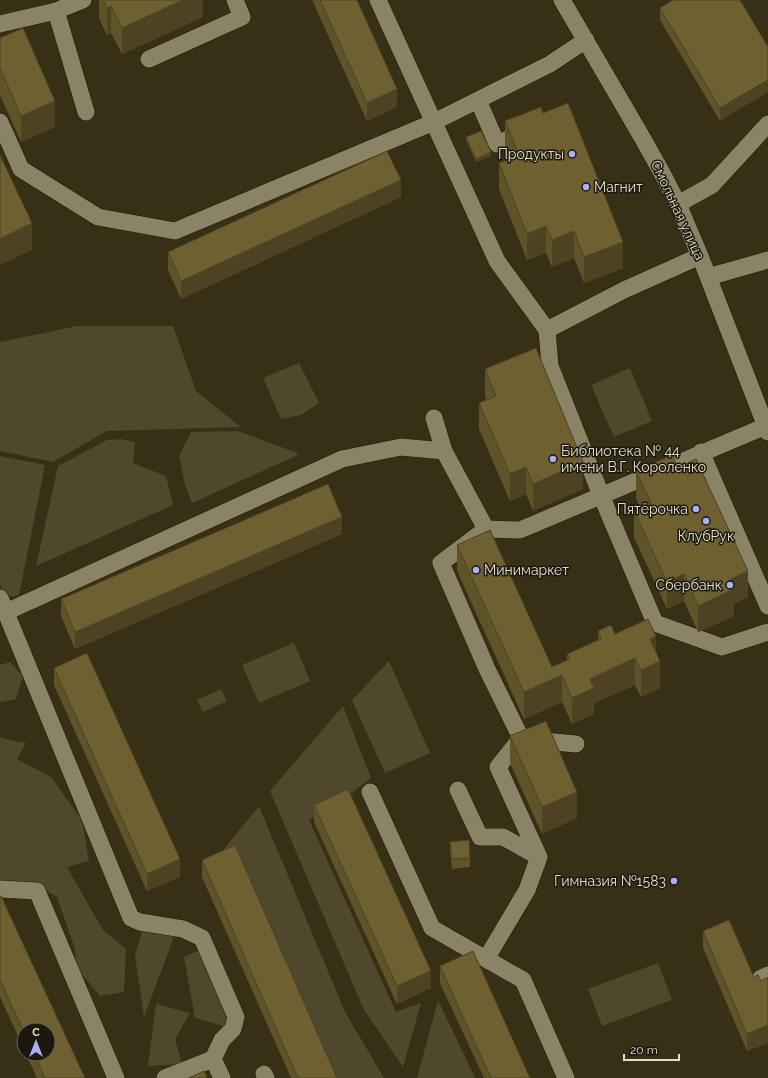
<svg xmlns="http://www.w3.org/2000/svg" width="768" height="1078" font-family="Raleway,sans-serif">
<rect width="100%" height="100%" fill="#373016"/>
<path fill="#50482c" d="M77,326h96l23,65 45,36 -134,4 -54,31 -53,-11v-109z
M299,363l20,40 -18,12 -20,4 -18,-41z
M630,368l22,53 -38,16 -23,-52z
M238,431l62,23 -108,49 -7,-18 -6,-29 12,-24z
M121,439l14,3 -2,21 33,13 7,29 -137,61 22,-100 49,-26z
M0,456l45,9 -26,130 -13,3 -6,-14z
M294,643l16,38 -51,22 -17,-38z
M389,661l41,92 -45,20 -33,-73z
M10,662l13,14 -7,23 -16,3v-37z
M221,689l6,12 -24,11 -6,-12z
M343,706l28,72 -18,14 -44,28 87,192 25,-9 -18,64 -39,-57 -94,-219z
M0,737l9,3 17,3 -9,16 34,18 31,43 7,41 -22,6 36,63 23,19 -2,43 -24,4 -24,-29 -1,-18 -18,-52 -17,-10 -38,-4 -2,-5z
M259,806l86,206 39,66h-49l-97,-226 -14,-3z
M143,928l32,6 -31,83 -9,-62z
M200,950l29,62 -2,15 -32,-9 -11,-61z
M658,963l14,37 -70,26 -14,-37z
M438,1000l37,78h-58z
M156,1004l34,9 -15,26 7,25 -34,2z"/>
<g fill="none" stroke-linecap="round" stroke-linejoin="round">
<defs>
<path id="minor" d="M378,0l119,261 50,69
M562,0l81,139 19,34 16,31 22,52 68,176
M56,11l30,101
M0,24l56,-13 27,-11
M149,59l93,-42 -7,-17
M478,100l19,44 29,-13
M0,122l21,47 77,48 77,14 259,-109 116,-58 36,-24
M678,204l34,-19 56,-61
M700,256l-76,34 -77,40 3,36 51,129 54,128 67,24 46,-15
M708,277l60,-17
M434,418l10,33
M701,452l67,154
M0,598l131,320 9,4 43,7 19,9 34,79 -3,12 -11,11 -9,19 -48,19
M6,612l336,-153 59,-12 43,4 42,78
M533,740l43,4
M458,790l22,47h23l36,20
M370,792l62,136 54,31
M0,889l37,2 79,187
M761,978l7,-3
M213,1059l9,19
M264,1074l2,4
M566,1078l-43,-98 -37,-21 41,-69 12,-33 -41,-90 23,-29 -34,-69 -46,-106 45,-34 34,1 246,-104"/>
</defs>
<use href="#minor" stroke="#1e1800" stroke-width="18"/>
<use href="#minor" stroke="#8b8366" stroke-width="17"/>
</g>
<path fill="#5f5329" d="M99,0h104v17l-81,37 -11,-21 -4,2 -8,-17z
M312,0h45l40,107 -30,14z
M740,0l-20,121 -60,-101v-12z
M0,38l55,89 -34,15 -21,-47z
M543,113l80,155 -39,15 -10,-25 -22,9 -6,-14 -19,7 -28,-71v-26l11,-4 -5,-12v-26z
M466,137l25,19 -15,6 -10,-22z
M401,197l-220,102 -13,-29v-18z
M485,369l98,120 -50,22 -7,-17 -16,7 -31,-72v-26l7,-3 -1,-4z
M678,468l70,129 -14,7v12l-36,16 -14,-31 -17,8 -33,-72v-26l6,-3 -4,-10v-27z
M342,534l-267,115 -14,-33v-17z
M457,545l95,122 15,-7v-6l31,-14v-9l17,3 41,18 4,36 -19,9 -6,-12 -41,18v11l-22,10 -10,-22 -38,17 -67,-148z
M54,668l126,209 -33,14 -93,-206z
M510,736l67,82 -35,16 -32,-71z
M314,805l117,183 -34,16 -83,-182z
M450,842l20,16v9l-18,2 -2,-18z
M202,860l135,218h-46l-89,-201z
M0,896l85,182h-48l-11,-24h22l-24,-24v19l-24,-52z
M703,931l51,46 7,4 7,-4v66l-21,8 -44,-103z
M440,966l90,112h-46l-44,-95z"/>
<path fill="#4d4322" d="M183,0h20v17l-81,37v-26z
M111,6v27l-4,2v-27z
M768,80v12l-48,29v-13z
M397,89v18l-30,14v-18z
M55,101v26l-34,15v-26z
M491,152v4l-15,6v-3z
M401,180v17l-220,102v-18z
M32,223v27l-32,15v-26z
M546,226v27l-19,7v-26z
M574,231v27l-22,9v-27z
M623,242v26l-39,15v-26z
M583,462v27l-50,22v-27z
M526,467v27l-16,7v-27z
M342,517v17l-267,115v-17z
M748,571v26l-14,7v12l-36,16v-26l31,-26z
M684,574v27l-17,8v-27z
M656,636v27l-6,-24z
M635,658v27l-41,18v11l-22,10v-26l18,-19z
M660,661v27l-19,9v-27z
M562,675v27l-38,17v-27z
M577,792v26l-35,16v-27z
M180,859v18l-33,14v-17z
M431,971v17l-34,16v-18z
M768,1025v18l-21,8v-17z"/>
<path fill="#6e6030" stroke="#4d4322" d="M103,0h80l-61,28 -11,-22 -4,2z
M320,0h37l40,89 -30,14z
M673,0h67l28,47v33l-48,28 -60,-100z
M23,28l32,73 -34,15 -21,-48v-30z
M568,103l55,139 -39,15 -10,-26 -22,9 -6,-14 -19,8 -28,-71 20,-8 -14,-34 36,-14 2,6z
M481,131l10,21 -15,7 -10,-22z
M387,151l14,29 -220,101 -13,-29z
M0,155l32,68 -32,16z
M536,348l47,114 -50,22 -7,-17 -16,7 -31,-71 17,-7 -11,-27z
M672,455l6,13 18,-9 52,112 -19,9 5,9 -36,17 -14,-32 -17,8 -33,-71 17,-8 -15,-32z
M328,484l14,33 -267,115 -14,-33z
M490,530l62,137 18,-8 -3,-5 34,-15 -3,-8 13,-6 4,9 33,-15 8,17 -6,3 10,22 -19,9 -6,-12 -45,21 4,9 -22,10 -10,-23 -38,17 -67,-147z
M87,653l93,206 -33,15 -93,-206z
M546,721l31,71 -35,15 -32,-71z
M348,789l83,182 -34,15 -83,-181z
M469,840l1,18 -18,1 -2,-17z
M235,845l102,233h-39l-96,-218z
M0,896h1l84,182h-40l-11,-24h14v-24h-24v2l-24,-52z
M729,920l25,57 4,-2 3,6 7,-4v48l-21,9 -44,-103z
M473,951l57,127h-39l-51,-112z
M204,1071l3,7h-18z"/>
<g fill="#abaffb" stroke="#1b180d" stroke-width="1.5">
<circle cx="572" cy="154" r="4"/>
<circle cx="586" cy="187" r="4"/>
<circle cx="553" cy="459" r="4"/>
<circle cx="696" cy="509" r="4"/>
<circle cx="706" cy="521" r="4"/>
<circle cx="476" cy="570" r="4"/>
<circle cx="730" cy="585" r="4"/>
<circle cx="674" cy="881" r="4"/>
</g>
<g text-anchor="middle" stroke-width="3" stroke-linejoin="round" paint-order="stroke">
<g font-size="14" fill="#e3dfd0" stroke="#1b180d" text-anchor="end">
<text x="564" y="159">Продукты</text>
<text x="594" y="192" text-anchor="start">Магнит</text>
<text x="561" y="456" text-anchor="start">Библиотека № 44<tspan x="561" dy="16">имени В.Г. Короленко</tspan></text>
<text x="688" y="514">Пятёрочка</text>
<text x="706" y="541" text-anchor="middle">КлубРук</text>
<text x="484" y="575" text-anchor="start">Минимаркет</text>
<text x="722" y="590">Сбербанк</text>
<text x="666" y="886">Гимназия №1583</text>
</g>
<g font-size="14" fill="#e3dfd0" stroke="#1b180d">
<text transform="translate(678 210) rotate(65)" y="5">Смольная улица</text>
</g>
</g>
<g transform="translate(36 1042)"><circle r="19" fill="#1b180d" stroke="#6b685b"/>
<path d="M0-3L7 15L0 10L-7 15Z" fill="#abaffb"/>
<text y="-6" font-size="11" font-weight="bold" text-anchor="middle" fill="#e3dfd0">С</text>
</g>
<path d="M624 1054v6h55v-6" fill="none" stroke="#e3dfd0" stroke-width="2"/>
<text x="630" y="1054" font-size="12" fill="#e3dfd0" stroke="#1b180d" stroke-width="3" paint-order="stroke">20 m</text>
</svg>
